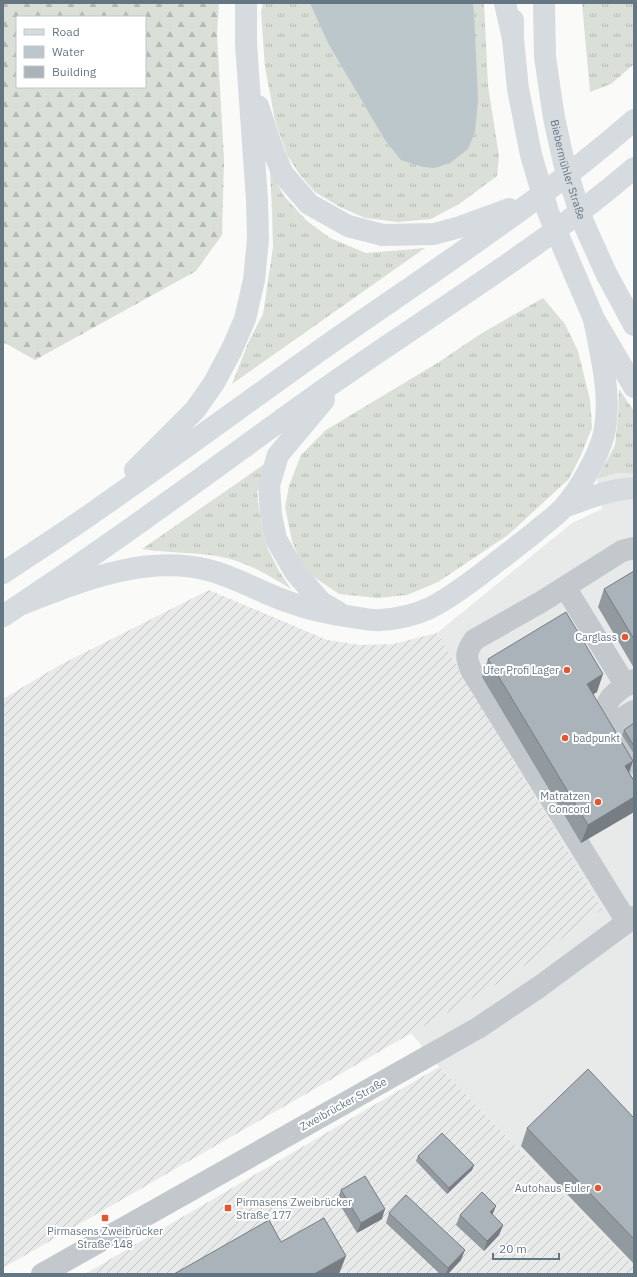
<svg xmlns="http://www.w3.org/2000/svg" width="637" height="1277" font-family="'IBM Plex Sans',sans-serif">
<defs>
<pattern id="industrial-furrows" width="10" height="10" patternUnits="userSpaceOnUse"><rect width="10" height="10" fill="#e8e9e9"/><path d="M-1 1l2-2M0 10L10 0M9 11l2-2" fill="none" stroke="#c0c1c2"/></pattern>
<pattern id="grass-tufts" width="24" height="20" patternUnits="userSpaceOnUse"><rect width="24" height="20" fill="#dadfd7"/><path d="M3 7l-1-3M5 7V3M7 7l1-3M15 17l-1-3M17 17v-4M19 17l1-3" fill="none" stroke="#b4b9b4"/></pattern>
<pattern id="forest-firs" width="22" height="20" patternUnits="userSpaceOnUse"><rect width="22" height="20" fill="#dadfd7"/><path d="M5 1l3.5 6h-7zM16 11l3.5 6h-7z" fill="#b4b9b4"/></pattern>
</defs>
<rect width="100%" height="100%" fill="#fafaf8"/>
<path fill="#e8e9e9" d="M617,473l17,1v793l-195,-200 -28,-34 98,-56 93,-68 -165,-276 135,-110 30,-14 -5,-30z"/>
<path fill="url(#industrial-furrows)" d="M209,590l118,50 33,5 33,-1 44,-11 165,276 -93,68 -506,291v-569l55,-33z
M439,1067l195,200v7h-549z"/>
<path fill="url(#grass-tufts)" d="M263,3h221l4,83 11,70 -2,20 -38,28 -28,15 -33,3 -33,-4 -25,-11 -25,-15 -15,-17 -13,-20 -12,-35 -10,-53 -4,-55z
M582,3h52v61l-23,20 -21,8z
M270,171l14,25 23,25 23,17 36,15 59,-5 -193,136 17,-43 14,-27 10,-67 -1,-38z
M543,298l22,26 13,27 12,49 2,28 -11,27 -12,24 -61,56 -70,47 -31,13 -29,3 -39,-4 -28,-19 -11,-15 -8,-19 -7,-34 4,-21 12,-31 25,-25 113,-68 43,-29z
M619,389l15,22v63l-17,-1 -20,6 18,-34 3,-29z
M266,463l-9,29 3,25 6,28 13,26 12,18c-20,-12 -39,-24 -61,-30 -28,-8 -59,-5 -88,-10z"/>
<path fill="url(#forest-firs)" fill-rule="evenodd" d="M3,3h216l-2,31 7,126 -2,75 -26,36 -161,89 -32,-18zM17,17h128v70h-128z"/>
<path fill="#bbc7cb" d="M310,3h163l1,10 4,86 -3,33 -7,17 -18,14 -16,5 -11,-1 -22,-7 -16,-20 -57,-97z"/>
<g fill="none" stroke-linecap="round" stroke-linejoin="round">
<path stroke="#c3c8cc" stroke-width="22" d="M565,587l61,99
M634,680c-9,6 -24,14 -27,25 -4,14 19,45 27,58
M611,725l23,-14
M627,922l-156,-252c-6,-14 -5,-18 3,-30l67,-38 81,-51 12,-3
M42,1274l436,-246 61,-41 95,-70"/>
<g stroke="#d6dbdf" stroke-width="22">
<path id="s1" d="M544,3l1,54 9,61 10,45 19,59 23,51 28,52"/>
<path d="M513,20v19l5,50 13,66 17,57 46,107 40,68"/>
</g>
<path stroke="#d6dbdf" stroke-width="22" d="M505,3l8,36
M258,106l16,47 9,21 26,30 39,22 35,9 51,-1 26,-7 49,-18
M324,400l-46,55 -9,30 2,30 5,24 19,33 26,30 17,10
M135,470l60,-60 19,-27 18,-34 13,-30 9,-39 4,-41 -1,-39 -11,-156v-41
M564,507c24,-9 44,-17 70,-19
M3,573c30,-20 61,-40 91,-61 79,-55 156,-112 235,-168 103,-72 210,-141 305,-224
M19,605c60,-23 125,-51 189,-35 28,7 52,22 78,31 21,8 44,13 66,16 9,1 19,4 28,3 17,-1 35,-5 50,-12 18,-9 34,-21 50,-33 18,-14 36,-28 54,-42 9,-8 21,-16 30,-26 16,-18 34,-50 40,-73 8,-38 -3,-78 -10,-115
M3,616c51,-34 101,-68 151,-104 64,-45 127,-93 192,-138 97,-67 198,-129 288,-206"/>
</g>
<path fill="#929a9f" d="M634,571v97l-36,-61 6,-18z
M488,659l109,33 -4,2 36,78 5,9v31l-53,31 -99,-166z
M634,723v31l-12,-19 2,-5z
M634,1118v146l-113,-118 6,-18z
M418,1156l56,9 -2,5 -25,24 -31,-33z
M341,1190l41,29 -25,14 -20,-33z
M389,1213l72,47 -13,14h-8l-54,-51z
M460,1215h32l11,10 -4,10 -15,16 -28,-26z"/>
<path fill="#777d82" d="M603,674l-6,18 -16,10 6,-18z
M633,761l-6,18 -2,-13z
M634,797v15l-53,31 7,-18z
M474,1165l-2,5 -25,24 2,-6z
M496,1206l-4,10 -2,-4z
M385,1209l-3,10 -25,14 4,-10z
M503,1225l-4,10 -15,16 3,-10z
M465,1250l-4,10 -13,14h-2l2,-6z
M346,1256l-7,18h-25z"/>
<path fill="#aab3b9" stroke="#777d82" d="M634,571v68l-30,-50z
M566,612l37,62 -16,10 46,77 -8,5 9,15v16l-46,28 -100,-166z
M634,723v23l-10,-16z
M588,1069l46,49v121l-107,-111z
M442,1133l32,32 -25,23 -31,-32z
M365,1176l20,33 -24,14 -20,-33z
M482,1192l14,14 -6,6 13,13 -16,16 -27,-26z
M406,1195l59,55 -17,18 -59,-55z
M324,1218l22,38 -32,18h-140l95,-54 12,22z"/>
<g fill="#e4572e" stroke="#fff" stroke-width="1.5">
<circle cx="625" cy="637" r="4"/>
<circle cx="567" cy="670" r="4"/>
<circle cx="565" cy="738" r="4"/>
<circle cx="598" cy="802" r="4"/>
<circle cx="598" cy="1188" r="4"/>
<rect x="224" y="1204" width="8" height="8" rx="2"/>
<rect x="101" y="1214" width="8" height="8" rx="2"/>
</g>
<g text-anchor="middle" stroke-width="4" stroke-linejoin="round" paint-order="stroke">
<g font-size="11" fill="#657683" stroke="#fff">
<text dy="4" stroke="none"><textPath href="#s1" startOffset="169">Biebermühler Straße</textPath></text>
<text transform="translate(343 1104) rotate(-29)" y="4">Zweibrücker Straße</text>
</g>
<g font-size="11" fill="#657683" stroke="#fff" text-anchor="end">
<text x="617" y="641">Carglass</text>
<text x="559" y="674">Ufer Profi Lager</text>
<text x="573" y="742" text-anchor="start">badpunkt</text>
<text x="590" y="800">Matratzen<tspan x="590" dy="13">Concord</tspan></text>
<text x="590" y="1192">Autohaus Euler</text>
<text x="236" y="1206" text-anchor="start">Pirmasens Zweibrücker<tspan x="236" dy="13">Straße 177</tspan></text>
<text x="105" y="1235" text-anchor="middle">Pirmasens Zweibrücker<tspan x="105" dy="13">Straße 148</tspan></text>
</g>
</g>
<rect width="637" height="1277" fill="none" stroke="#657683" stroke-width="8"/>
<rect x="16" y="16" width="130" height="72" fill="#ffffff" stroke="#c1c8cd"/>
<rect x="24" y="29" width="20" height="6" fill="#d6dbdf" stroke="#c1c8cd"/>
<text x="52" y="36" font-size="12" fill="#657683">Road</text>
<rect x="24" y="46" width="20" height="12" fill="#bbc7cb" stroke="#c1c8cd"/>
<text x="52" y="56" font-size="12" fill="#657683">Water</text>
<rect x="24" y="66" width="20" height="12" fill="#aab3b9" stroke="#c1c8cd"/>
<text x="52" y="76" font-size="12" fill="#657683">Building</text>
<path d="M493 1253v6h66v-6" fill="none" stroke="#657683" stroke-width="2"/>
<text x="499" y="1253" font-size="12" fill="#657683" stroke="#ffffff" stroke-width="3" paint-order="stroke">20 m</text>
</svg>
